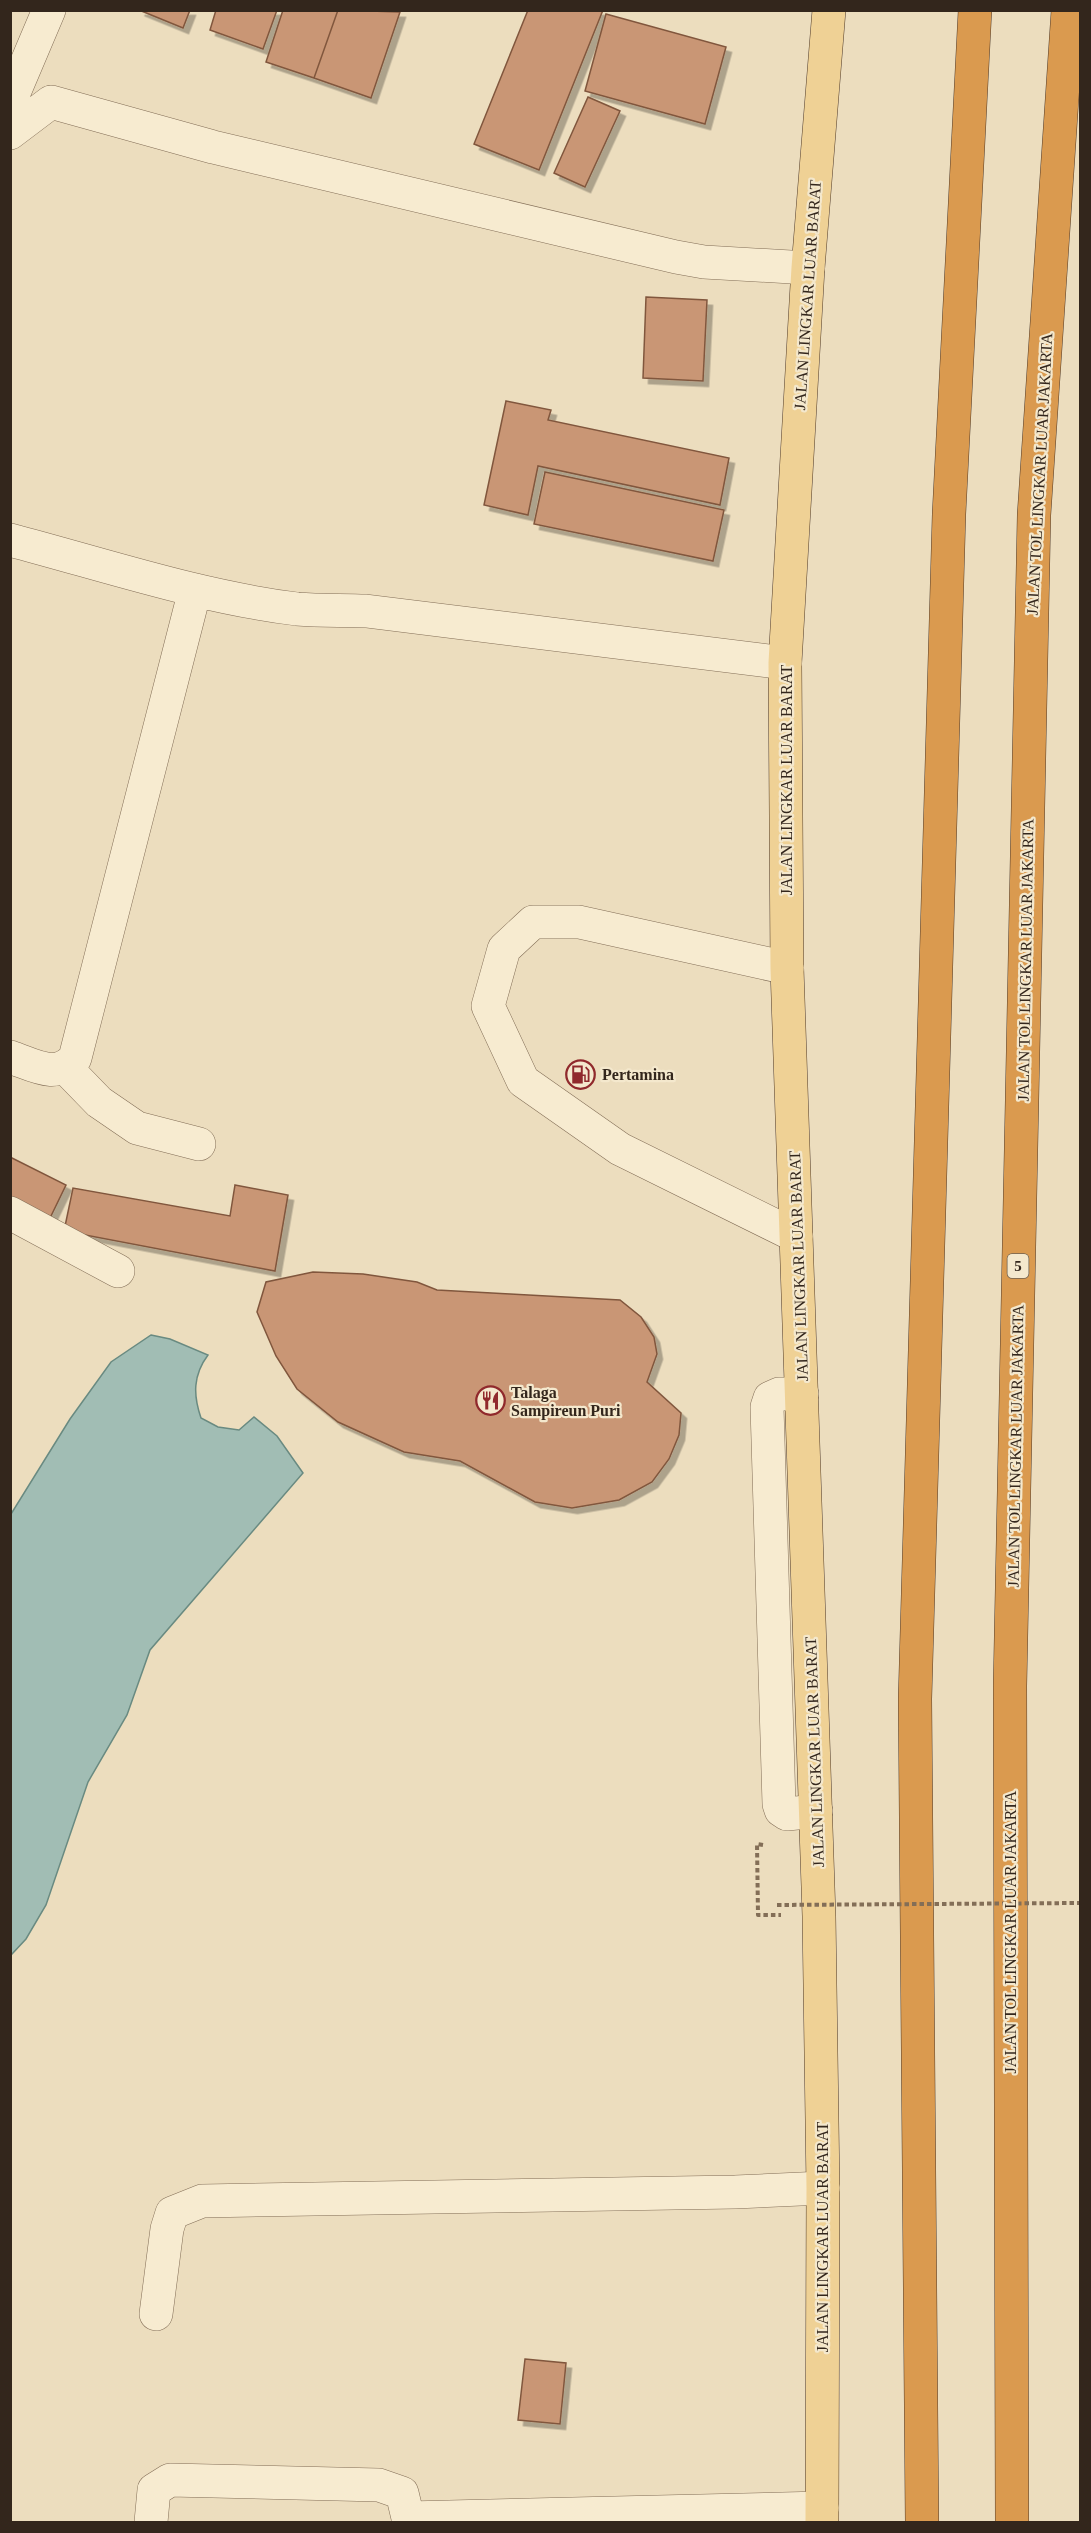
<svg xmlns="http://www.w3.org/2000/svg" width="1091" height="2533" font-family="Georgia,serif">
<defs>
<filter id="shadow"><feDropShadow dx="5.5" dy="5.5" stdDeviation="0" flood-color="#0004"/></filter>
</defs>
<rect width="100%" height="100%" fill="#ecddbe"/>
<path fill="#a1bdb4" stroke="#698a81" stroke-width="1.5" d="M151,1335l19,4 38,16c-15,20 -15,40 -7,63l17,9 21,3 15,-13 23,19 26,37 -153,177 -23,65 -39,67 -42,123 -20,34 -15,16v-441l59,-95 41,-57z"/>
<path fill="#c99674" stroke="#81573e" stroke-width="1.5" filter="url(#shadow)" d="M139,10h51l-7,18z
M216,10h61l-14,39 -53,-19z
M283,10h55l-24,68 -48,-16z
M338,10l62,2 -29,86 -57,-20z
M528,10h75l-64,160 -65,-26z
M606,14l120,33 -21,77 -120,-33z
M588,97l32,14 -35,76 -31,-14z
M646,297l61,3 -4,81 -60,-3z
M506,401l45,9 -3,10 181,38 -9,47 -182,-39 -10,49 -44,-10z
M545,472l179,38 -11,51 -179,-37z
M10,1157l56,28 -16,33 -40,-19z
M235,1185l53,10 -13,76 -211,-40 9,-43 157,28z
M313,1272l50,2 54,8 20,8 183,10 21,17 13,20 3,17 -10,28 34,31 -2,22 -10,24 -17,23 -33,18 -47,8 -37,-6 -75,-41 -56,-9 -66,-30 -41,-33 -21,-33 -19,-44 9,-30z
M525,2359l41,4 -6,61 -42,-4z"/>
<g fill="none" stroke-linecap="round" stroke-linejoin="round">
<defs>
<path id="minor" d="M10,102l39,-92
M10,133l41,-31 162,45 463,110 28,5 104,6
M10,540c95,25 190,57 287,69 23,2 46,1 69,2l419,52
M787,968l-208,-46h-46l-29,27 -16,57 35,75 97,68 176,87
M10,1057c24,8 46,23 65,1l120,-468
M66,1068l33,34 38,26 62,16
M10,1213l108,58
M802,1394h-23l-9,4 -3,9 12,397 2,6 6,4 29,-3
M156,2314l11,-85 5,-16 30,-12 533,-9 88,-4
M151,2522l3,-32 16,-10 209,5 23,8 6,25
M408,2522v-4l414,-10"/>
<path id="major" d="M822,2522l1,-334 -4,-272 -32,-948 -2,-305 23,-395 21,-258"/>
<path id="highway" d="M922,2522l-7,-823 34,-1185 26,-504
M1012,2522l-2,-836 24,-1171 34,-505"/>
</defs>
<use href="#minor" stroke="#836e57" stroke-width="34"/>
<use href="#major" stroke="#513c2c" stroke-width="34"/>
<use href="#highway" stroke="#513c2c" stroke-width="34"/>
<path stroke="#836e57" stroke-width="4" stroke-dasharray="4.5 3" stroke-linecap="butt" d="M763,1845l-6,-1 1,71h23"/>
<use href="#minor" stroke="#f7ebd0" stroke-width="33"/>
<use href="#major" stroke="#efd195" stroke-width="33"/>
<use href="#highway" stroke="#da9a4f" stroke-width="33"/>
<path stroke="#836e57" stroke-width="4" stroke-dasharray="4.5 3" stroke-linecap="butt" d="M777,1905l303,-2"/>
</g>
<defs>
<symbol id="fuel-ring" viewBox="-11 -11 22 22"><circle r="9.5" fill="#f4e8cd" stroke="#90292c" stroke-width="1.5"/><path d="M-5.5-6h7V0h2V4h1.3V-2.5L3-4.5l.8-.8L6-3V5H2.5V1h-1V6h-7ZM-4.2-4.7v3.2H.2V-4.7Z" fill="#90292c"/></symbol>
<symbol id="restaurant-ring" viewBox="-11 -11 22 22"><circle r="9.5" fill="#f4e8cd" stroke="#90292c" stroke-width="1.5"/><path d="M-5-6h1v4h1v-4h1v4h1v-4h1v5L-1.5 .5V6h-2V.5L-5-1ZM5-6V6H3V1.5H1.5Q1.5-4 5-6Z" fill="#90292c"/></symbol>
</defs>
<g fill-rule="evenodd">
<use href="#fuel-ring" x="564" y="1058" width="33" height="33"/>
<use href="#restaurant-ring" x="474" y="1384" width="33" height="33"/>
</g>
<g text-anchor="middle" stroke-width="4.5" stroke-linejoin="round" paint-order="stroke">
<rect fill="#f4e8cd" stroke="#6d6051" stroke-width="1.5" x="1007.5" y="1254" width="21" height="24" rx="4.5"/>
<g font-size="15" font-weight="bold" fill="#33261c">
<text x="1018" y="1271">5</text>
</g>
<g font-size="16" fill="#33261c" stroke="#f4e8cd">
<text transform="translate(807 295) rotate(-86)" y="6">JALAN LINGKAR LUAR BARAT</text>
<text transform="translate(1039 474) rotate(-87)" y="6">JALAN TOL LINGKAR LUAR JAKARTA</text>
<text transform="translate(786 780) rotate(-90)" y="6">JALAN LINGKAR LUAR BARAT</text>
<text transform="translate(1025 960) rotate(-89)" y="6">JALAN TOL LINGKAR LUAR JAKARTA</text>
<text transform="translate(798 1266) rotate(-92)" y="6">JALAN LINGKAR LUAR BARAT</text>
<text transform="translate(1015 1446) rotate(-89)" y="6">JALAN TOL LINGKAR LUAR JAKARTA</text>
<text transform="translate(814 1752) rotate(-92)" y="6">JALAN LINGKAR LUAR BARAT</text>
<text transform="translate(1010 1932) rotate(-90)" y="6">JALAN TOL LINGKAR LUAR JAKARTA</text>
<text transform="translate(822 2237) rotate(-90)" y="6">JALAN LINGKAR LUAR BARAT</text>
</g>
<g font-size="16" font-weight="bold" fill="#33261c" stroke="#f4e8cd" text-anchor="start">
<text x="602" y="1080">Pertamina</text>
<text x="511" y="1398">Talaga<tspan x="511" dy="18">Sampireun Puri</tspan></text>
</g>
</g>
<rect width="1091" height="2533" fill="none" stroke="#33261c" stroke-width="24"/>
</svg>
